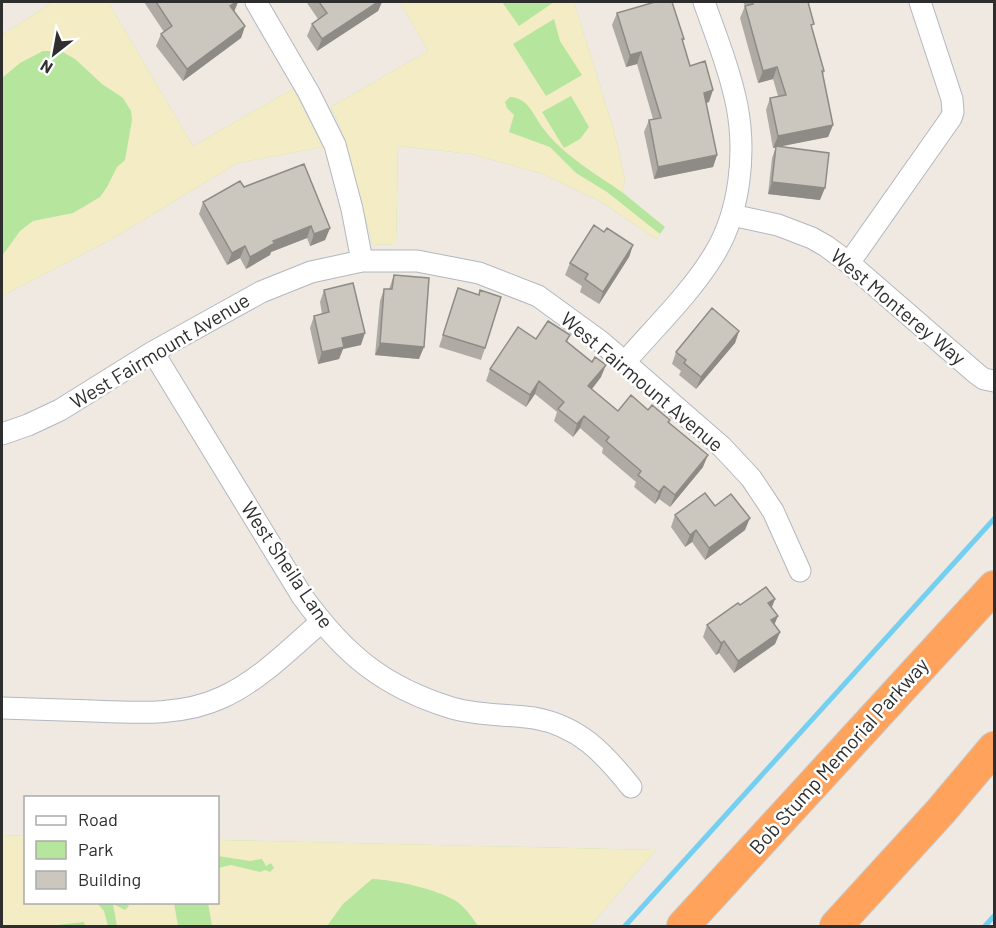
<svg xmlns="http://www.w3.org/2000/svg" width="996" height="928" font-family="Barlow,sans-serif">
<rect width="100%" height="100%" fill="#efe9e1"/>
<path fill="#b6e59e" d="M53,2h55l85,144 100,-57 30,58 -86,16 -125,76 -110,57v-261z
M400,2h174l40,129 11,49 -3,12 43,35 -9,12 -56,-38 -60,-28 -69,-19 -73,-8 -2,98 -23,1 -33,-119 -9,-19 97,-56z
M2,835l23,1 1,66h192v-62l438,10 -66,76h-588z"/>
<path fill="#f3ecc5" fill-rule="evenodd" d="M53,2h55l85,144 100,-57 30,58 -86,16 -125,76 -110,57v-40l18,-25 13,-10 40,-8 27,-16 7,-10 10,-20 8,-7 7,-40 -1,-9 -8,-13 -21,-14 -27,-25 -14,-8h-18l-23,12 -18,15v-43z
M400,2h102l17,24 35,-24h20l40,129 11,49 -3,12c-28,-19 -60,-38 -80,-65 -9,-13 -14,-29 -32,-30l-5,5 2,6 7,7 -5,17 41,15 26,26 31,19 53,42 -4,5 -56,-38 -60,-28 -69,-19 -73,-8 -2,98 -23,1 -33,-119 -9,-19 97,-56zM554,19l6,22 22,34 -36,21 -33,-52zM571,96l18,31 -9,12 -16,9 -22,-36z
M2,835l23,1 1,66 71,1 7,8 4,15h-23l-1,-4 -35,4h-47z
M218,840l438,10 -66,76h-112c-6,-9 -13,-19 -22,-25 -20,-12 -60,-21 -84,-22l-29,25 -16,22h-115l-4,-23 10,-1v-34l13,-3 29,7 5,-2 5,2 4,-4 -3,-5 -5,3 -4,-7 -12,2 -32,-5z
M126,903h48l4,23h-61l-4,-22 12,6 4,-4z"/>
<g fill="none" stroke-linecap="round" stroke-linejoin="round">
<path stroke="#75cff0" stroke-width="5" d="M625,926l369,-407
M985,926l9,-10"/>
<defs>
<path id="minor" d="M256,2l53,91 26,52 17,64 10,52
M732,215l46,10 34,13 14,8 23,17 128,111 7,5 10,2
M849,263l102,-145 2,-6 -1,-13 -32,-97
M153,352l149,244c42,58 81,91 150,112 27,8 55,6 82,10 45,8 70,35 97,69
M625,362c30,-35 66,-69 90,-109 25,-42 31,-99 22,-147 -7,-35 -21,-70 -33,-104
M2,434l26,-9 32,-15 93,-58 108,-60 50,-20 51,-11h55l62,12 59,23 62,45 122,106 29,31 22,33 27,60
M2,708c30,1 60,2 91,3 44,2 90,5 130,-14 37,-17 68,-49 98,-75"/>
<path id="highway" d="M683,926l311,-339
M836,926l105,-115 53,-63"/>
</defs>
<use href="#minor" stroke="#b4b7c1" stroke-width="23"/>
<use href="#highway" stroke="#c9c9c9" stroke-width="34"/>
<use href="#minor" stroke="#fff" stroke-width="21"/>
<use href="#highway" stroke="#ffa35c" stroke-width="32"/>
</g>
<path fill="#afaba4" d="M144,2h94l-4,9 11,15 -4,12 -58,43 -27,-35 5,-12 3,-2z
M308,2h74l-4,9 -61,40 -10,-15 5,-12 6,-5 -11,-16z
M743,2h65l4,27 12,42 -1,4 10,50 -5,12 -48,9 40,54 -52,-6 4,-36 4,-11 -3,1 -7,-38 4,-12 8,-2 -5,-17 -15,4 -18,-65 5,-12z
M617,13l67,26 -2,3 8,24 19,36 -3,1 11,52 -4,12 -59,12 -10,-47 5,-12 4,-1 -16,-55 -11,3 -14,-42z
M244,187l86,41 -5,12 -15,6 -3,-8 -36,14 -1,3 -24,14 -6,-11 -13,7 -28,-51 4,-12z
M604,232l29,13 -4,12 -30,47 -19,-12 2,-6 -17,-11 5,-12z
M394,275l25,84 -44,-4 5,-54 4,-12h5z
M458,288l27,60 -4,12 -42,-13z
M324,290l37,55 -18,4 -4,10 -21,5 -8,-36 4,-12 8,-2 -2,-12z
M739,331l-4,12 -39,46 -17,-14 2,-4 -9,-7 4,-12z
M570,335l-3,7 34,35 -9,12 26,22 30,-1 22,10 -1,3 34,44 -33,40 -11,-8 -4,5 -21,-17 2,-5 -34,-29 1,-5 -23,-20 -7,9 -19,-16 3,-9 -22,-18 -9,13 -40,-26 4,-12 46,-30z
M715,506l30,24 -40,30 -13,-18 -7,5 -14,-20 4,-12z
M775,599l-3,8 2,17 6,8 -5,12 -41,29 -15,-20 -3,2 -13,-18 4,-12 33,-20z"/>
<path fill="#8e8b86" d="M236,2h2l-4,10 -4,-6z
M378,2h4l-4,9 -61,40 5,-12z
M245,26l-4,12 -58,43 4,-12z
M641,52l-4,12 -11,3 4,-12z
M777,67l-4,12 -15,4 5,-12z
M713,90l-4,12 -9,3 4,-12z
M833,125l-5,12 -55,11 5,-12z
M717,155l-4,12 -59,12 4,-12z
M772,182l53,6 -5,12 -52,-6z
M311,226l-4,12 -36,14 -1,3 -24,14 4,-12 23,-16z
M330,228l-5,12 -15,6 4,-12z
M633,245l-4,12 -30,47 4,-12z
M245,246l-5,12 -13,7 5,-12z
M739,331l-4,12 -39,46 5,-12z
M365,333l-4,12 -18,4 -4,10 -21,5 4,-12 20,-14z
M380,343l44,4 -5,12 -44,-4z
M606,365l-5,12 -17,22 4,-13z
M539,381l-4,13 -9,13 4,-12z
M584,416l-4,12 -7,9 4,-13z
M708,455l-5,12 -33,40 5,-12z
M664,486l-5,13 -4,5 4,-12z
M750,518l-5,12 -40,30 4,-12z
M696,530l-4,12 -7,5 5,-12z
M775,599l-5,12 -2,-8z
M778,616l-5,12 -2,-8z
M780,632l-5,12 -41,29 4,-12z
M724,641l-5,12 -3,2 5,-12z"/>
<path fill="#cbc7bf" stroke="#8e8b86" stroke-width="1.5" d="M156,2h80l-6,4 15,20 -58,43 -26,-35 11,-8z
M319,2h59l-56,37 -10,-15 15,-11z
M655,2h17l12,37h-2l8,27 15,-5 8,29 -9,3 13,62 -59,12 -9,-47 12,-2 -20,-66 -11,3 -13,-42z
M752,2h56l6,22 -3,1 13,46h-2l11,54 -55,11 -8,-38 16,-3 -9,-28 -14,4 -18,-65 8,-2z
M776,146l53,7 -4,35 -53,-6z
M304,164l26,64 -16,6 -3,-8 -38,15 2,2 -25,14 -5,-11 -13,7 -29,-51 37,-21 4,6z
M594,225l10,7 3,-4 26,17 -30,47 -18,-13 3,-5 -18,-11z
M394,275l35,3 -5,69 -44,-4 4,-54h8z
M353,283l12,50 -23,5 2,9 -22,5 -8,-36 15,-4 -5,-22z
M458,288l21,7 1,-5 21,7 -16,51 -42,-13z
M712,308l27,23 -38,46 -17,-14 2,-3 -10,-8z
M548,321l22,14 -4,6 26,21 3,-5 11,8 -18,21 30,25 13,-16 17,15 4,-5 18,15 -2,2 40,33 -33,40 -11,-9 -5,6 -21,-17 3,-4 -35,-30 3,-4 -25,-21 -7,8 -19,-15 6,-7 -25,-21 -9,14 -40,-26 28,-42 18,12z
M705,493l10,13 16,-12 19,24 -41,30 -13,-18 -6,5 -15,-20z
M766,587l9,12 -7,4 10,13 -7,4 9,12 -42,29 -14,-20 -3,2 -14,-18 31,-22 2,2z"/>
<g text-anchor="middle" stroke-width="5" stroke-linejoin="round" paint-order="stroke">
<g font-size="20" fill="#2e2e2e" stroke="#fff">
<text transform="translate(898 307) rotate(40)" y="7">West Monterey Way</text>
<text transform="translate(160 351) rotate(-31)" y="7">West Fairmount Avenue</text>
<text transform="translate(642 382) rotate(40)" y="7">West Fairmount Avenue</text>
<text transform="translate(287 565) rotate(56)" y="7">West Sheila Lane</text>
<text transform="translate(839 756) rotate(-48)" y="7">Bob Stump Memorial Parkway</text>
</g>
</g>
<rect width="996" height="928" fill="none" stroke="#2e2e2e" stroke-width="6"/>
<rect x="24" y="796" width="195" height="108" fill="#ffffff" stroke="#ababab" stroke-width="1.5"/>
<rect x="36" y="816" width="30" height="9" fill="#ffffff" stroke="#ababab" stroke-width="1.5"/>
<text x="78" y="826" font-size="18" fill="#2e2e2e">Road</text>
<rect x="36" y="841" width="30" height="18" fill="#b6e59e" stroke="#ababab" stroke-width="1.5"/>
<text x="78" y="856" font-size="18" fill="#2e2e2e">Park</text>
<rect x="36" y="871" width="30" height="18" fill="#cbc7bf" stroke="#ababab" stroke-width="1.5"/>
<text x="78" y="886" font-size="18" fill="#2e2e2e">Building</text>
<g transform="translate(54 54) rotate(211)" stroke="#ffffff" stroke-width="4.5" paint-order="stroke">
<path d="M0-4.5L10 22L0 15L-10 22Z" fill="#2e2e2e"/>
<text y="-9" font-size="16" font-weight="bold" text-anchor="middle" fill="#2e2e2e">N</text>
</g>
</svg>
